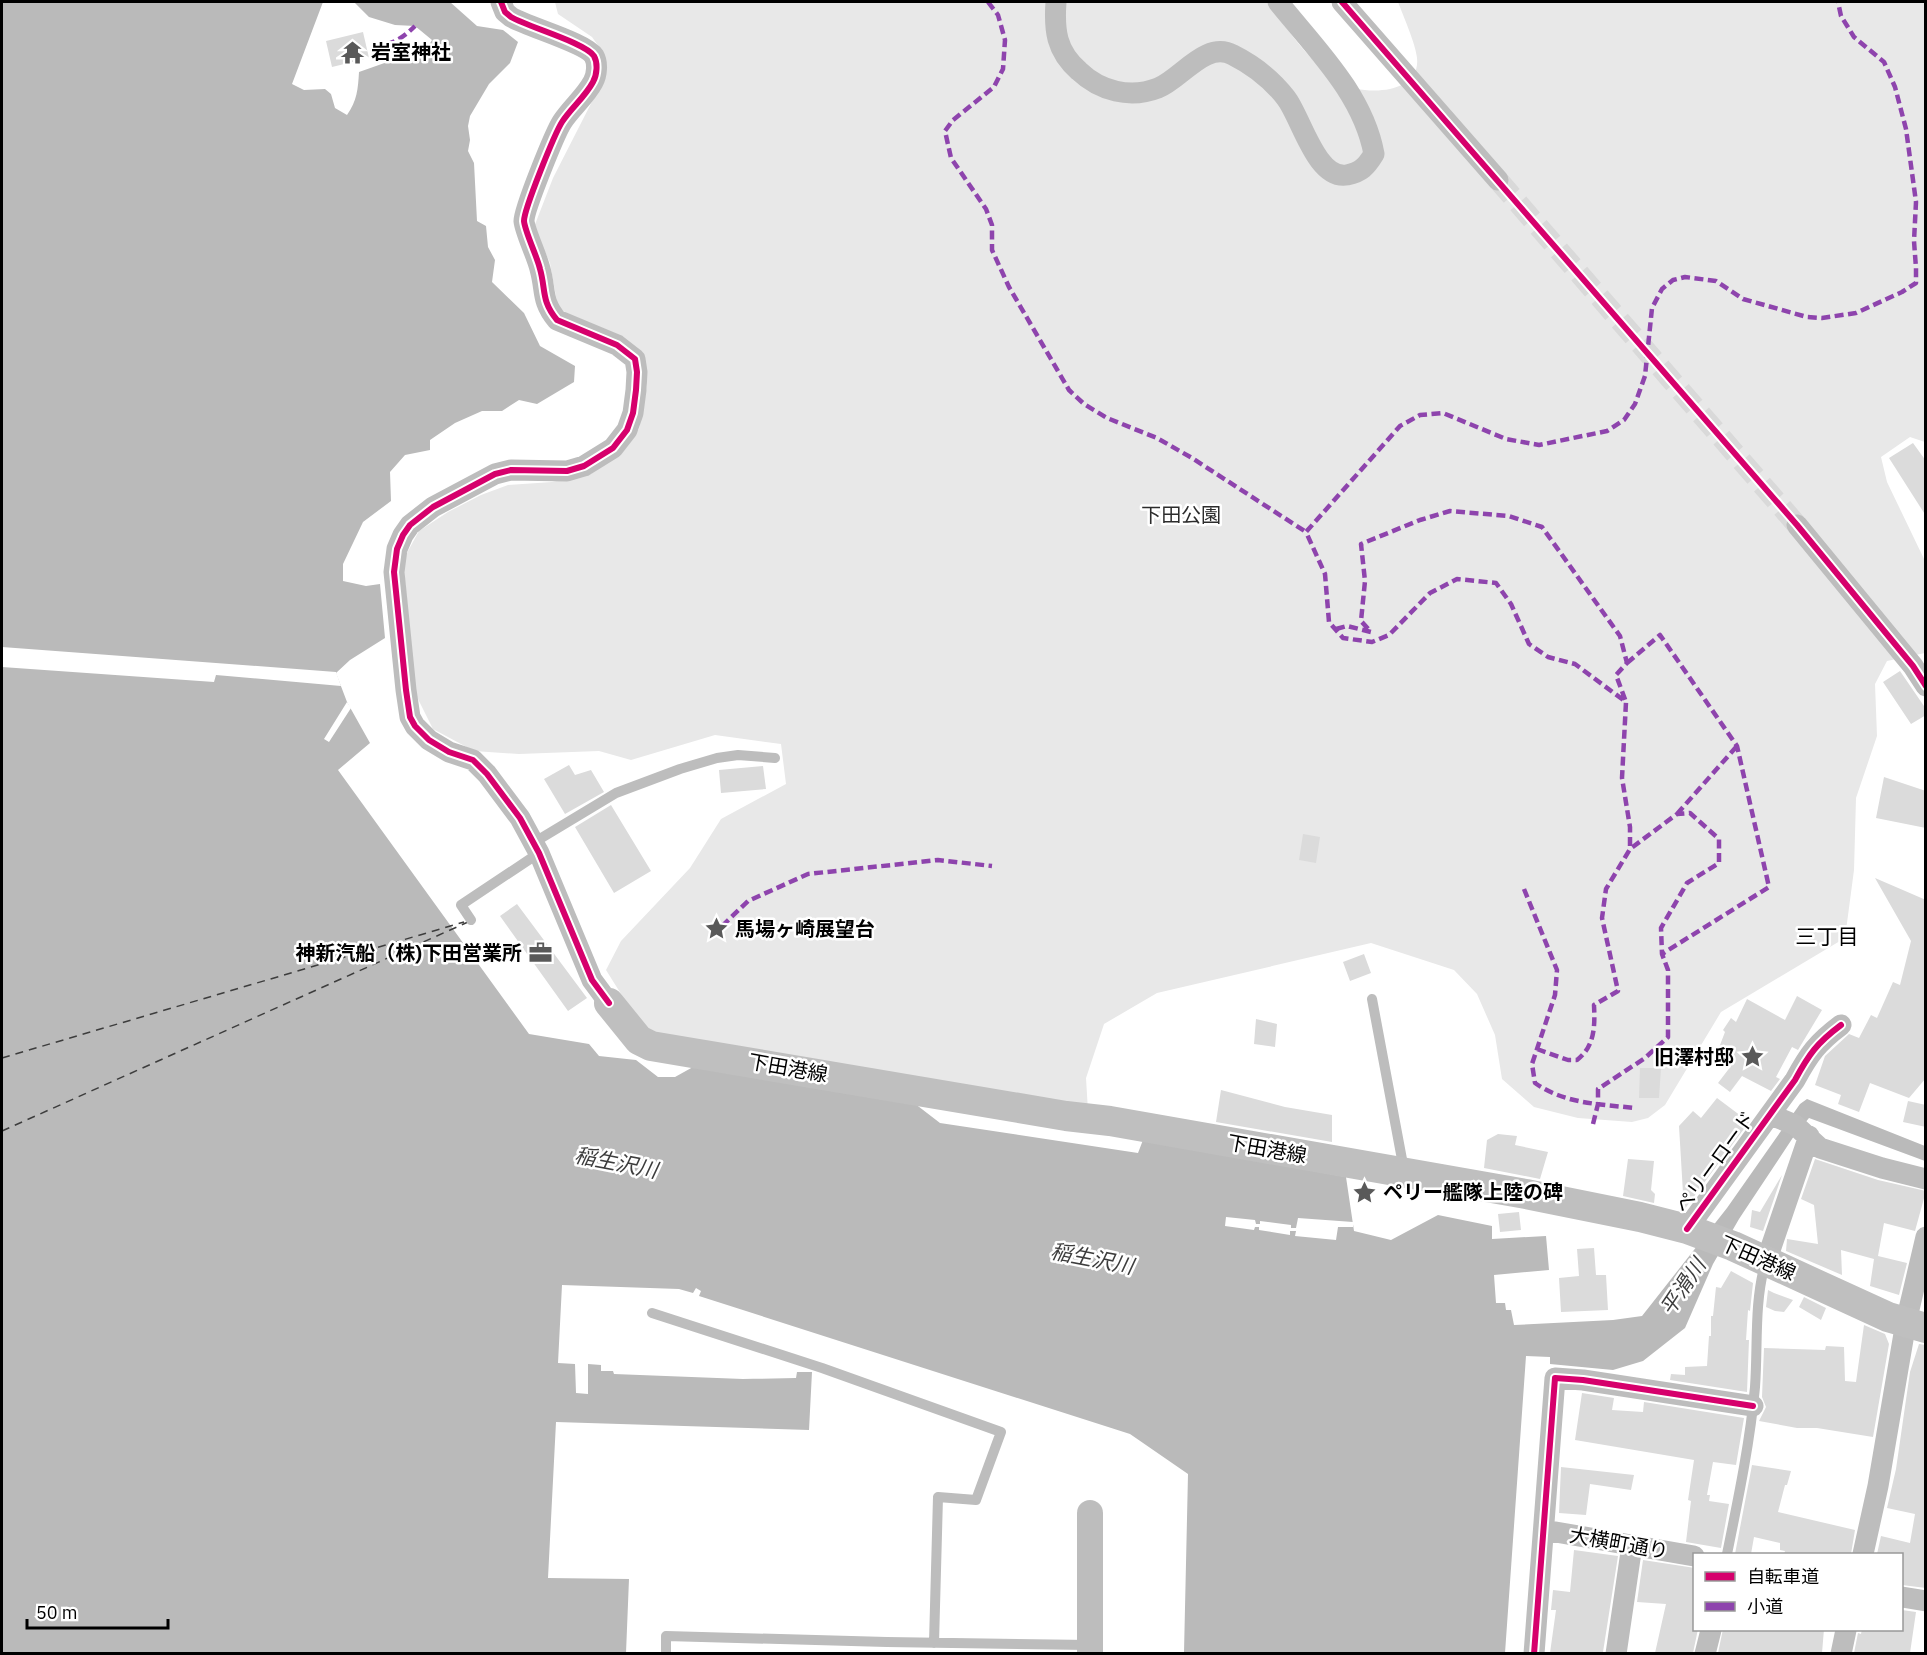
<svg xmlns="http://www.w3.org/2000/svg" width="1927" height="1655" font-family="'IBM Plex Sans','Noto Sans JP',sans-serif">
<rect width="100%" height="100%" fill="#fff"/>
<path fill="#e8e8e8" d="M555,2h713c20,28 42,62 73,81 22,13 80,12 76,-25 -1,-13 -14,-43 -19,-56h527v440l-15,-5 -29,20 6,25 38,79v92l-38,8 -12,23 2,52 -21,62 -2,72 -9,68 -124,74 -56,93 -17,13 -16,4 -54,-4 -44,-11 -32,-28 -7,-44 -18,-41 -23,-24 -83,-27 -214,50 -53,31 -18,54 2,33 -440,-74 -42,-67 15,-29 69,-73 31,-49 65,-35 -5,-40 -66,-9 -84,25 -32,-9 -80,3 -45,-3 -41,-22 -17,-34 -13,-135 16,-29 29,-19 33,-17 27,-10 44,-3 39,-8 30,-22 18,-23 8,-43 -8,-30 -81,-48 -8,-45 -16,-36 19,-49 51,-100v-24l-12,-17 -34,-23z"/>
<path fill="#bababa" d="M2,2h321l-31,82 12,6 21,-1 6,5 4,14 12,7c10,-14 11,-26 12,-43l68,-24 5,-8 -17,-14 -20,-1 -26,-8 -15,-15h96l27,24 26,4 15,12 -8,21 -21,21 -19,32 -2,10 2,14 -2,11 6,12 3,58 9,5 2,21 7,13 -3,22 32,31 16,33 35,20 -1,16 -37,22 -18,-4 -17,11h-20l-27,12 -25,17v10l-25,5 -15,17 1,29 -28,21 -20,42v17l23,5 14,-2 5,54 -35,22 -14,13 11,29 23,41 -32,27 191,264 60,10 10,12 37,4 22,17h17l18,-10 221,36 26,20 198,30 5,-13 203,37 8,54 37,9 47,-25 54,11v13l54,-3 3,34 -55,5 2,28h9l1,7h5l3,15 99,-5 29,-4 85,-108 73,-104 7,-5 118,47v15l-116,-43 -15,18 -55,83 -26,45 -28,64 -42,33 -30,9 -63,-6v-7l-24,-1 -21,297h-321l4,-179 -58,-40 -431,-138 2,-5 -5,-3 -3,5 -14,-4 -117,-4 -4,78 17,1 1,29 12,1v-30l13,1v6h12l1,3 129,5 53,-1 1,-6h15l-3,58 -253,-8 -8,156 81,1 -3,74 -624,1z"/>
<path fill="#fff" d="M2,647l334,25 5,14 -125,-11 -2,7 -212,-15z
M347,702l4,6 -22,34 -5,-3z
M1226,1217l29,3 1,4h4v-3l31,4v3h5l2,-10 55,4v5h-15l-2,13 -41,-4 1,-5h-6v4l-31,-5v-3h-4l-1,3 -29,-4z"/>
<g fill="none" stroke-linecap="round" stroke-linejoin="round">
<path stroke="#3d3d3d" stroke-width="1.5" stroke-dasharray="8 6" stroke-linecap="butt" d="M2,1058l462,-136
M2,1131l466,-209"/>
</g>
<path fill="#dbdbdb" d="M363,32l6,26 -37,9 -6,-26z
M1913,443l13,18v55l-37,-58z
M1900,671l26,38v6l-15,9 -28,-42z
M569,765l6,10 16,-5 13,22 -39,22 -21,-35z
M763,766l3,23 -45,4 -2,-23z
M1884,777l42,14v37l-50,-10z
M611,805l40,66 -37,22 -39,-66z
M1303,834l17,3 -4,26 -17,-3z
M1875,878l51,22v178l-17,20 -39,-15 -11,29 -21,-8 3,-9 -26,-10 10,-29 24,-22 10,4 12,-23 6,3 16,-36 7,3 11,-44z
M517,904l70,94 -19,13 -68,-95z
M1364,954l7,19 -21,8 -7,-19z
M1797,996l25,14 -24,40 -6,-3 -16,30 4,2 -9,12 -29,-15 -12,16 -12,-9 13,-17 -16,-8 10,-26 -2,-2 8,-12 5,4 11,-23 38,21z
M1256,1019l21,5 -2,23 -21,-3z
M1640,1068h21l-2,30h-20z
M1221,1090l64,17 47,8v27l-116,-20z
M1717,1098l32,24 -65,88 -5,-84 14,-15 8,7z
M1908,1101l18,4v22l-23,-5z
M1498,1134l19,2 -2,9 33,7 -8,27 -56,-11 3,-28z
M1628,1159l26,2 -3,29 4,4 -1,9 -31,-7z
M1815,1159l63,21 48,11 -11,40 -31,-8 -6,33 29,7 -8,32 -29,-9 4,-27 -33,-9 1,25 -56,-24 1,-12 31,5 -4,-39 -13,-6z
M1782,1175l-19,56 -13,-4 2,-17 8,2z
M1519,1212l2,18 -21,2 -2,-18z
M1594,1248l2,27h10l2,35 -47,2 -2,-34 20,-2 -2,-27z
M1731,1271l22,12 -3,28 -2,-1 -2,30h3l-2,52 -77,-12 1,-6 14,1v-8l22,-1 2,-30h2v-20h2l3,-29 5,1z
M1768,1290l6,3 19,7 -9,12 -9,-1 -9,-4z
M1804,1297l22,11 -5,12 -22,-13z
M1864,1325l21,9 4,10 -16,93 -56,-9h-20l-38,-7 7,-14 -4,-10 2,-49 61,2 1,-4 18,1 1,34 11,1z
M1919,1344l7,1v243l-24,-3v-31h-25l4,-18 29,7 5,-29 -28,-6 9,-39 14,-97z
M1582,1393l32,5 -2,12 31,2 1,-10 100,16 -8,47 -23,-3 -6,33h3l-1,6 20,3 -8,44 -35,-6 5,-41 -3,-1 6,-40 -119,-20z
M1752,1465l39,6 -4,14h-2l-7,27 77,18 -4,24h-67l1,-3 -5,-1v-7l-26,-6 -3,17h-16z
M1561,1467l73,8 -3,15 -41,-6 -4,31 -27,-2z
M1574,1550l44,6 -15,96 -53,1 6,-43h-5l2,-20 17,2z
M1643,1560l52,8v61h3l-5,24h-38l11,-49 -29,-2z
M1902,1610l14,2 -6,41h-56l4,-20 3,1 1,-5h40z
M1723,1629h101l-2,24h-104z"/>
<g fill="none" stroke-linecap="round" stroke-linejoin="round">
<path stroke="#d9d9d9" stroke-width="21" stroke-dasharray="21 10" stroke-linecap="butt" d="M1498,180l299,345"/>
<path stroke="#bdbdbd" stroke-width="10" d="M533,843l83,-50 64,-24 37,-11 21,-3 37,3
M471,920l-10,-15 78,-52
M1372,999l32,171
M652,1313l170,55 179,64 -25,68 -38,-3 -4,146
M1727,1554c11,-54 23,-111 28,-167 3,-41 -1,-83 10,-123
M666,1654v-18l221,6 202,3"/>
<path stroke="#bdbdbd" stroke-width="21" d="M501,2l4,10 6,5c17,10 75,26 83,39 4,7 3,19 -1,26 -8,15 -22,26 -31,40 -7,11 -38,87 -38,99 1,11 13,35 16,48 6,21 1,32 17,51l60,25 18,14 2,13 -1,18 -3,23 -6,17 -14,18 -29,18 -17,5 -56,-1 -16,4 -62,33 -23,18 -7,10 -6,14 -3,23 12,118 4,27 5,9 14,14 20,12 24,8 14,14 33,44 19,35 53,127 17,23
M1056,2c-2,28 0,49 23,69 21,20 51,28 79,17 23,-9 48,-48 75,-33 20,10 39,25 53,43 15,19 30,82 61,77 14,-3 19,-8 27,-21 -11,-60 -59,-106 -96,-152
M1342,2l156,178
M1797,525l116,141 13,20
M1771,1115l24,10 25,23 62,20 44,11
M1687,1229l108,-149c14,-26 22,-37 46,-55
M1766,1262l43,-126
M1544,1530l150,26
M1863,1554l15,-68 28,-164 20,-85
M1902,1597l24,4
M1534,1654l21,-276 28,2 170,26
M1616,1654l16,-109
M1705,1654l6,-24
M1841,1654l5,-24"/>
<path stroke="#bdbdbd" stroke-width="26" d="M1090,1654v-141"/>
<path stroke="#bfbfbf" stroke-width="30" d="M609,1003l30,37 12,6 415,70 44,5 416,73 114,23 47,12 46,17 155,71 38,11"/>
<path stroke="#8e44ad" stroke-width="4.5" stroke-dasharray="9 4.5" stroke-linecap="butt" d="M988,2l10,13 7,25 -2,29 -9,18 -41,33 -8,11 6,27 35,51 6,16v25l17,37 60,103 15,14 23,14 50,20 35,20 114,74
M373,47c19,-3 28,-7 42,-21
M1336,629l11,-3 24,6 -10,-11 4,-40 -4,-37 59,-24 30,-9 59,5 33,11 78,109 7,27 -11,12 10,27
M1627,663l33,-28 77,111 32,141 -107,67
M1677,814l60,-68
M1524,889l33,81 -2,25 -23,69 3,19c30,21 64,21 99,25
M722,926l26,-25 60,-27 130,-14 54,6
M1537,1049l31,11h9c18,-14 18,-34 17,-55l24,-14 -16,-73 4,-29 24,-40v-22l-8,-49 4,-76 -51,-38 -27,-7 -19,-13 -18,-40 -15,-21 -39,-4 -27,14 -41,42 -17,7 -29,-4 -14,-16 -4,-48 -19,-42 94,-106 20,-11 23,-2 63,26 33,6 68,-14 17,-11 11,-16 10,-28 7,-68 10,-19 11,-9 12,-3 31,4 27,18 64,18 15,1 34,-5 46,-21 14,-9v-15l-2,-27 2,-39 -10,-73 -11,-42 -11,-25 -30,-25 -13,-21 -3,-14
M1593,1124l5,-20v-15l47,-31 23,-21v-67l-6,-16 -1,-26 26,-45 32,-20v-24l-29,-26 -13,1 -47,35"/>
<defs>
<path id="cycleway" d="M501,2l4,10 6,5c17,10 75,26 83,39 4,7 3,19 -1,26 -8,15 -22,26 -31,40 -7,11 -38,87 -38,99 1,11 13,35 16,48 6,21 1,32 17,51l60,25 18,14 2,13 -1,18 -3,23 -6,17 -14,18 -29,18 -17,5 -56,-1 -16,4 -62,33 -23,18 -7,10 -6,14 -3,23 12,118 4,27 5,9 14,14 20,12 24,8 14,14 33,44 19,35 53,127 17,23
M1342,2l455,523 116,141 13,20
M1687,1229l108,-149c14,-26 22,-37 46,-55
M1534,1654l21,-276 28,2 170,26"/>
</defs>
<use href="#cycleway" stroke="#fff" stroke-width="10"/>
<use href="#cycleway" stroke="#d6006c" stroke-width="6"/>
</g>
<defs>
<symbol id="temple-bare" viewBox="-9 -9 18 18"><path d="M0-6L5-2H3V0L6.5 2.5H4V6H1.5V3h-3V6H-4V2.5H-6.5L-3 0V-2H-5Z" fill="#595959" stroke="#fff" stroke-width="2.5" paint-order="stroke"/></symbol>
<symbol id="sight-bare" viewBox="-9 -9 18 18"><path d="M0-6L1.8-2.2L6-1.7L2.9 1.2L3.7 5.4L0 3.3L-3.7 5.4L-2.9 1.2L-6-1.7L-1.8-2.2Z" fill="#595959" stroke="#fff" stroke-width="2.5" paint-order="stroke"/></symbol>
<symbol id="office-bare" viewBox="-9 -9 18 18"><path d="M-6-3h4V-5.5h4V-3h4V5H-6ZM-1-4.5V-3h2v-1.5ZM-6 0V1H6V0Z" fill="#595959" stroke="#fff" stroke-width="2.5" paint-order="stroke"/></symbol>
</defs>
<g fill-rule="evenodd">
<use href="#temple-bare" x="336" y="36" width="33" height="33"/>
<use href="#sight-bare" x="700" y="912" width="33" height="33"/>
<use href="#office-bare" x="524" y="936" width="33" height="33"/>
<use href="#sight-bare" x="1736" y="1040" width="33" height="33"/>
<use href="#sight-bare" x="1348" y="1176" width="33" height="33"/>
</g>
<g text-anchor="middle" stroke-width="5" stroke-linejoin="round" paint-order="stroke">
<g font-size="20" font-weight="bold" fill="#000" stroke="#fff" text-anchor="start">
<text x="371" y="59">岩室神社</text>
<text x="735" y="936">馬場ヶ崎展望台</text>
<text x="522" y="960" text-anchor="end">神新汽船（株)下田営業所</text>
<text x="1734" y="1064" text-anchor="end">旧澤村邸</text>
<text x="1383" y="1199">ペリー艦隊上陸の碑</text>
</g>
<g font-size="20" fill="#2c2c2c" stroke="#fff">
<text x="1181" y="522">下田公園</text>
</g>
<g font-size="20" fill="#000" stroke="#fff">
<text transform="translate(788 1068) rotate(10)" y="7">下田港線</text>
<text transform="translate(1267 1149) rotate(10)" y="7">下田港線</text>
<text transform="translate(1715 1162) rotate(-54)" y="7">ペリーロード</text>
<text transform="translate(1758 1258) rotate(24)" y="7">下田港線</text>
<text transform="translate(1619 1543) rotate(10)" y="7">大横町通り</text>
</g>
<g font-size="21" fill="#000" stroke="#fff">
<text x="1827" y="944">三丁目</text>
</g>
<g font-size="21" font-style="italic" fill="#3d3d3d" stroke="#fff">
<text transform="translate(616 1163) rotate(11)" y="7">稲生沢川</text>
<text transform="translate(1092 1259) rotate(11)" y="7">稲生沢川</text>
<text transform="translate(1683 1287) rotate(-56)" y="7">平滑川</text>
</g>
</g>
<rect width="1927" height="1655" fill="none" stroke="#000000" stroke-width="6"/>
<rect x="1693" y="1553" width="210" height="78" fill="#ffffff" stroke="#999999" stroke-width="1.5"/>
<rect x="1705" y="1572" width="30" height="9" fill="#d6006c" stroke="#999999" stroke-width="1.5"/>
<text x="1747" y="1583" font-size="18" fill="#000000">自転車道</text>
<rect x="1705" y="1602" width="30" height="9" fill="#8e44ad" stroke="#999999" stroke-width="1.5"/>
<text x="1747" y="1613" font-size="18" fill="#000000">小道</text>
<path d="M27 1619v9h141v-9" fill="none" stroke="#000000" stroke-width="3"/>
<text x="36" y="1619" font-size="18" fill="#000000" stroke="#ffffff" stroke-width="4.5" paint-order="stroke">50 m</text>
</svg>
